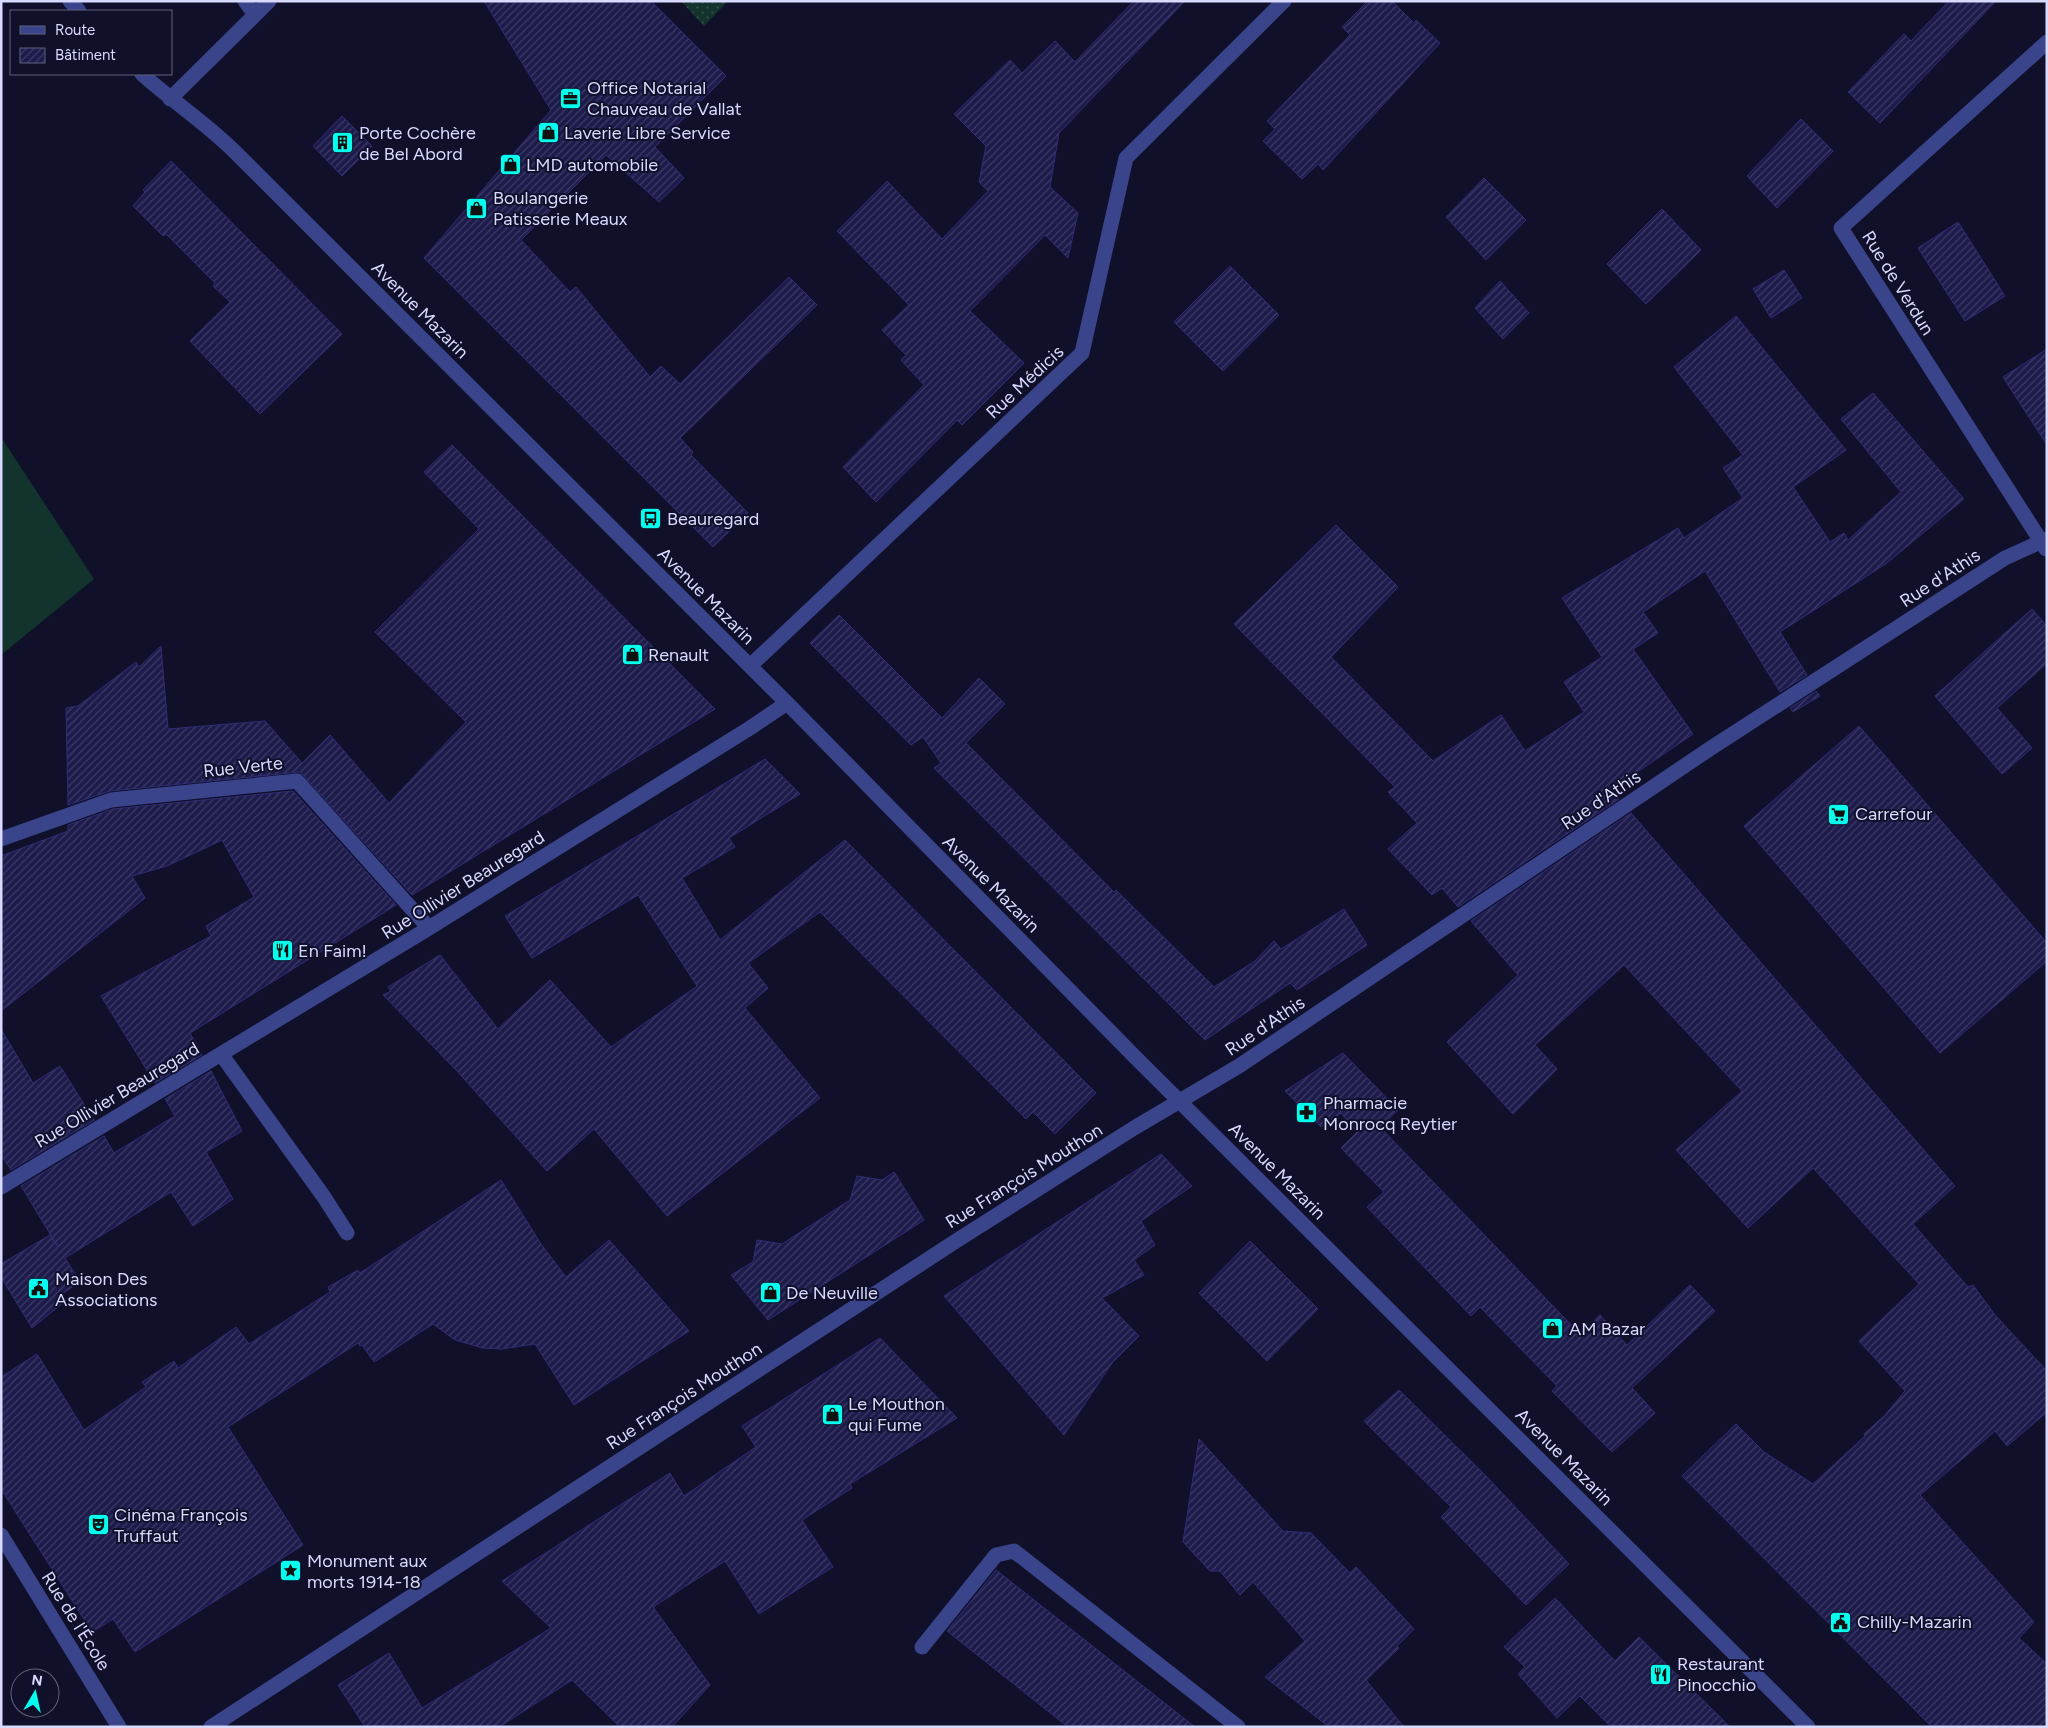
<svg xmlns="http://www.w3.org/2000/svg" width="2048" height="1728" font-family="Figtree,sans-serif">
<defs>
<pattern id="grass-dots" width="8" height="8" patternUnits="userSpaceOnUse" patternTransform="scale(1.25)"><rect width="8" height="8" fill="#12342d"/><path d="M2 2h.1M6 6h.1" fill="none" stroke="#34514c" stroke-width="1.8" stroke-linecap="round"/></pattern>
<pattern id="building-hatch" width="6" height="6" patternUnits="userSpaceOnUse" patternTransform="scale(1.25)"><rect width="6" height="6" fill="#1d1b4b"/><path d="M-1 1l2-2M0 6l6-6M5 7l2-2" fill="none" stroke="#3d3c66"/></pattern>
</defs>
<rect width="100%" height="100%" fill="#10102a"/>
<path fill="url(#grass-dots)" d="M681,1h47l-24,25z"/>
<path fill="#12342d" d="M1,437l93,142 -93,76z"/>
<path fill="url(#building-hatch)" stroke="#2f2d78" d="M484,1h167l75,75 -71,71 29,31 -25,24 -53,-47 -85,85 49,52 6,-5 74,90 11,-11 19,18 109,-107 28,28 -137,133 13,14 -2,3 57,58 -35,34 -289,-289 127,-148z
M1134,1h51l-126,132 -9,54 28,26 -10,45 -23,-23 -75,76 54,52 -62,62 -5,-5 -81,82 -33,-35 81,-82 -23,-25 5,-5 -24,-25 27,-25 -72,-74 50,-50 55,58 46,-48 -9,-9 7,-36 -32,-32 56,-54 12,13 33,-32 20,21z
M1368,1h24l22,22 2,-3 24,23 -117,127 -5,-6 -16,15 -39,-38 12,-12 -8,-8 83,-86 -8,-8z
M1949,1h47l-116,122 -32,-31 56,-58 7,7z
M342,116l30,30 -30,30 -29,-30z
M1801,119l32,32 -56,57 -30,-32z
M171,161l171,173 -82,80 -70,-73 40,-39 -17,-16 2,-3 -49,-49 -3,2 -30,-30 12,-14 -2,-2z
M1484,178l42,42 -40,40 -40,-43z
M1662,209l39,41 -55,54 -39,-40z
M1958,222l47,74 -40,25 -47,-73z
M1230,266l49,49 -56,56 -49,-49z
M1784,270l18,28 -31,20 -18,-29z
M1500,281l29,32 -26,26 -28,-31z
M1736,316l110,134 -53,37 37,55 14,-9 4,7 53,-48 -60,-73 32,-26 91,106 -77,64 -107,69 27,43 -27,17 -75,-121 -62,41 15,21 -25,16 60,85 -82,56 8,9 -161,108 -16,-19 -10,7 -44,-46 29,-26 -29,-31 7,-5 -161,-163 102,-99 62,62 -67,70 102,104 68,-46 24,36 59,-39 -20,-30 38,-25 -40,-59 116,-70 6,10 59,-40 -20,-30 20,-13 -69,-88z
M2047,349v96l-44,-68z
M452,445l263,264 -303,186 -112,-123 -190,19 -42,14 -2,-97 12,-2 58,-44 3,5 22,-21 7,83 97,-8 37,42 28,-28 59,68 77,-81 -91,-90 104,-103 -55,-57z
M2032,609l15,17v37l-50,45 35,40 -30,26 -67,-78z
M839,615l103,103 37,-40 26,26 -39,39 148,149 2,-2 98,97 41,-26 19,-20 7,8 63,-40 23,36 -70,45 -7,-7 -85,57 -271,-272 7,-5 -18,-26 -12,8 -101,-102z
M1816,691l4,5 -27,16 -3,-4z
M1859,726l188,217v18l-107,92 -196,-227z
M765,759l35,35 -71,44 6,9 -53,31 38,62 125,-100 251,253 -41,41 -22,-22 -7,7 -206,-207 -72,51 20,25 -23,20 75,90 -153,118 -73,-87 -47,42 -91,-101 -73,-75 8,-4 -3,-4 52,-32 58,74 52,-49 61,67 86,-61 -59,-91 -106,63 -27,-42z
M293,791l103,114 -206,128 12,22 -47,28 -54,-87 110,-60 -5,-10 48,-29 -32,-57 -55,26 -35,10 13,22 -144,113v-155l67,-25v-6l45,-16z
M1631,813l324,373 -42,38 55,63 5,-2 22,30 52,56v41l-40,34 -12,-15 -75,64 114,127 -15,16 28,26v63h-115l-250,-251 54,-52 28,28 49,32 52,-48 -1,-2 21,-19 20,-24 -46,-50 60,-57 -106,-116 -65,60 -72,-78 66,-59 -118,-126 -89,80 22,24 -44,45 -66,-72 71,-67 -47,-54z
M1,1029l32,54 27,-17 34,54 -83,50 -10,-15z
M1343,1053l55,57 -18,17 200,207 20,-19 27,30 63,-60 25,26 -83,77 23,25 -43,39 -60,-61 5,-5 -77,-79 -9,9 -104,-109 17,-15 -43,-44 16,-16 -16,-19 -20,14 -36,-36z
M211,1071l31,60 -36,21 27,47 -40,27 -22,-34 -106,66 15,24 -20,13 4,7 -32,26 -31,-51v-13l49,-29 8,12 -37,-61 83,-50 10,17 61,-37 -10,-17z
M1161,1154l31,32 -51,35 14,24 -21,15 10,15 -42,23 37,38 -27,27 -48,72 -120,-139z
M894,1172l30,48 -156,100 -37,-45 22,-13 4,-22 25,4 68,-44 7,-24 25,4z
M501,1180l40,64 25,33 43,-37 80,91 -115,74 -39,-61 -34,5 -18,-1 -28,-8 -22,-16 -59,38 -12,-17 -2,1 -2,-3 -130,84 75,118 -168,107 -22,-33 -21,13 -91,-143v-112l36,-23 47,76 62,-43 -4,-5 32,-21 4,7 58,-41 13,17 81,-52 -2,-5 30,-17 2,3z
M1250,1241l68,68 -51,52 -68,-68z
M880,1338l77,80 -107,66 2,4 -50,32 31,47 -74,47 -34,-53 -72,46 57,78 -38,42h-52l-48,-47 -73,47h-134l-27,-42 51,-32 33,55 129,-80 -49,-47 168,-108 14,23 72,-49 -14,-21z
M1399,1390l86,85 84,89 -43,41 -85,-88 10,-10 -87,-86z
M1199,1439l84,92 28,2 39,40 6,-6 58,62 -17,17 2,2 -33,32 38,47h-75l-64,-50 40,-36 -52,-59 -13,13 -20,-24h-10l-27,-29z
M996,1570l199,157h-127l-121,-96z
M1555,1598l60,63 24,-24 91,90h-119l-31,-31 -23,22 -39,-44 7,-7 -21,-20z"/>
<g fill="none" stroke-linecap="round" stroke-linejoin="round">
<path stroke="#3a448a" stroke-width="15" d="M70,1l9,10
M245,1l10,14
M142,74c30,27 64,49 92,77l553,552 348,354 673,670
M170,99l99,-98
M2046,549l-205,-321 206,-186
M750,666l332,-313 44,-195 158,-157
M1,839l110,-39 186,-19 132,147
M221,1054l103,143 23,36
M1,1187l428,-259 321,-200 37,-25
M1,1535l118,192
M922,1647l74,-92 18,-4 224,176
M211,1727l745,-486 178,-113 105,-62 472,-318 294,-190 42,-19"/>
</g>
<defs>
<symbol id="office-square" viewBox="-11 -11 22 22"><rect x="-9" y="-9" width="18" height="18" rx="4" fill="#04ffef" stroke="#10102a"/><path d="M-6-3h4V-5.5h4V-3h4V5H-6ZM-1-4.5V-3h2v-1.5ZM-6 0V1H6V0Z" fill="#111"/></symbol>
<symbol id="shop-square" viewBox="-11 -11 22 22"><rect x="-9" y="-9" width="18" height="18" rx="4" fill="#04ffef" stroke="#10102a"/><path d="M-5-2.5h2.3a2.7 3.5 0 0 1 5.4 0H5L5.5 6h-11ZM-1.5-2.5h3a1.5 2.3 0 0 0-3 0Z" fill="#111"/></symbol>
<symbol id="building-square" viewBox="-11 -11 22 22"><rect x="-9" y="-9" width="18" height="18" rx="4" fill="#04ffef" stroke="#10102a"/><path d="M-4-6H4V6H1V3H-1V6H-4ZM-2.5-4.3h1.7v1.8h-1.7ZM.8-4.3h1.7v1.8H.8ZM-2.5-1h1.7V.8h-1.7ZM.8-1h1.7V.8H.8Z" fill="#111"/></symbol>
<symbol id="bus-square" viewBox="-11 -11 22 22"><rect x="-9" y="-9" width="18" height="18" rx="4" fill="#04ffef" stroke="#10102a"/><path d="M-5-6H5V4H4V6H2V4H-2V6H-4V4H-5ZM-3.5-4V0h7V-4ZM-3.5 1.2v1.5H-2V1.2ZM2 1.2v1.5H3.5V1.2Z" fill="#111"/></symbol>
<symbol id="supermarket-square" viewBox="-11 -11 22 22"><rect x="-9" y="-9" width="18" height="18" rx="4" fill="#04ffef" stroke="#10102a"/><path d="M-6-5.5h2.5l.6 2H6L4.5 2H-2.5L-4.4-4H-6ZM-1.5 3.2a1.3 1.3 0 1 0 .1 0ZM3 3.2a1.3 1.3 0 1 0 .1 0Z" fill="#111"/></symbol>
<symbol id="restaurant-square" viewBox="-11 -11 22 22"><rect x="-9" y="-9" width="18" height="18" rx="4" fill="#04ffef" stroke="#10102a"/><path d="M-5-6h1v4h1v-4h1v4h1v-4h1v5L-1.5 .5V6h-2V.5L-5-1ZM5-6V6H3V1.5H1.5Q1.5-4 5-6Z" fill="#111"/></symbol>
<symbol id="pharmacy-square" viewBox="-11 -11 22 22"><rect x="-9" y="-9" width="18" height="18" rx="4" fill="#04ffef" stroke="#10102a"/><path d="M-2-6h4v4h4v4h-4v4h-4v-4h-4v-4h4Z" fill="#111"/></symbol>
<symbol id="civic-square" viewBox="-11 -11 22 22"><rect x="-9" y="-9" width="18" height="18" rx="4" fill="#04ffef" stroke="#10102a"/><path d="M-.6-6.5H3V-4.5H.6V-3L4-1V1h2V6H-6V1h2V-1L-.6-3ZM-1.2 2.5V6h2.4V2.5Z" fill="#111"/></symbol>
<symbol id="theatre-square" viewBox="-11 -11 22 22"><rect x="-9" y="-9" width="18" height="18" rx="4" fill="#04ffef" stroke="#10102a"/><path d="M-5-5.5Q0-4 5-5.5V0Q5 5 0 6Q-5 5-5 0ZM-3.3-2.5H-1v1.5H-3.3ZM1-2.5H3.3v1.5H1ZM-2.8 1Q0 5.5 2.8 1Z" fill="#111"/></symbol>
<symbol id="sight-square" viewBox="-11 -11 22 22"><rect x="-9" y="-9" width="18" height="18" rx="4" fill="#04ffef" stroke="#10102a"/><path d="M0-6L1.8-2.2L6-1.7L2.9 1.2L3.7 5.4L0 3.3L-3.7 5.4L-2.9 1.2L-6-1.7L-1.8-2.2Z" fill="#111"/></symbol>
</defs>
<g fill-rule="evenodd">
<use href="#office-square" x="558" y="86" width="25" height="25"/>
<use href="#shop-square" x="536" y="120" width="25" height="25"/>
<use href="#building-square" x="330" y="130" width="25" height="25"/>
<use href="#shop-square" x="498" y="152" width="25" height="25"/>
<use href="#shop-square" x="464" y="196" width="25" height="25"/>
<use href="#bus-square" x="638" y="506" width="25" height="25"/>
<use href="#shop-square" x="620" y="642" width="25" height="25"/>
<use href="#supermarket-square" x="1826" y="802" width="25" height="25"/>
<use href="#restaurant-square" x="270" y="938" width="25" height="25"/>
<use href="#pharmacy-square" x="1294" y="1100" width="25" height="25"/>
<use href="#civic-square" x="26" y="1276" width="25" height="25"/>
<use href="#shop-square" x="758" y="1280" width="25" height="25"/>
<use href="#shop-square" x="1540" y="1316" width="25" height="25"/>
<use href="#shop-square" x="820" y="1402" width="25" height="25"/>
<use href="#theatre-square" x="86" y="1512" width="25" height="25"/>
<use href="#sight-square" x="278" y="1558" width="25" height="25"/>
<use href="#civic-square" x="1828" y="1610" width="25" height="25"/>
<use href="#restaurant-square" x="1648" y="1662" width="25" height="25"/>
</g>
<g text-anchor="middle" stroke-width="4" stroke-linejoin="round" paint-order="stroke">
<g font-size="18" fill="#d8daff" stroke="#10102a" text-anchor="start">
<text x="587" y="94">Office Notarial<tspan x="587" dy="21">Chauveau de Vallat</tspan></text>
<text x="359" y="139">Porte Cochère<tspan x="359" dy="21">de Bel Abord</tspan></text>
<text x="564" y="139">Laverie Libre Service</text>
<text x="526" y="171">LMD automobile</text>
<text x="493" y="204">Boulangerie<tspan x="493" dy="21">Patisserie Meaux</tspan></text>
<text x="667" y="525">Beauregard</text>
<text x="648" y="661">Renault</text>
<text x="1855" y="820">Carrefour</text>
<text x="298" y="957">En Faim!</text>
<text x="1323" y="1109">Pharmacie<tspan x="1323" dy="21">Monrocq Reytier</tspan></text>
<text x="55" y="1285">Maison Des<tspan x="55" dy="21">Associations</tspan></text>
<text x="786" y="1299">De Neuville</text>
<text x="1569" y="1335">AM Bazar</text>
<text x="848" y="1410">Le Mouthon<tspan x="848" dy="21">qui Fume</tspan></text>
<text x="114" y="1521">Cinéma François<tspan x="114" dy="21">Truffaut</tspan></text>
<text x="307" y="1567">Monument aux<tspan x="307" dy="21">morts 1914-18</tspan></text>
<text x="1857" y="1628">Chilly-Mazarin</text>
<text x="1677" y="1670">Restaurant<tspan x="1677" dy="21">Pinocchio</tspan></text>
</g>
<g font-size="18" fill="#d8daff" stroke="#10102a">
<text transform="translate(1898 283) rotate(58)" y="6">Rue de Verdun</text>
<text transform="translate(420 310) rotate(45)" y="6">Avenue Mazarin</text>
<text transform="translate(1025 382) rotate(-43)" y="6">Rue Médicis</text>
<text transform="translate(1940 578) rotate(-33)" y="6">Rue d'Athis</text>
<text transform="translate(706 596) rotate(45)" y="6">Avenue Mazarin</text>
<text transform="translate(243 767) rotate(-6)" y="6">Rue Verte</text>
<text transform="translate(1601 800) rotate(-34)" y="6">Rue d'Athis</text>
<text transform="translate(991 884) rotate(45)" y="6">Avenue Mazarin</text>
<text transform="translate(463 885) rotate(-32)" y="6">Rue Ollivier Beauregard</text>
<text transform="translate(1265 1026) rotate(-34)" y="6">Rue d'Athis</text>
<text transform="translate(117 1095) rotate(-31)" y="6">Rue Ollivier Beauregard</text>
<text transform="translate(1277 1171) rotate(45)" y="6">Avenue Mazarin</text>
<text transform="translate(1024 1176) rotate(-32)" y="6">Rue François Mouthon</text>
<text transform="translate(684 1396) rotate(-33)" y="6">Rue François Mouthon</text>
<text transform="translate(1564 1457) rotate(45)" y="6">Avenue Mazarin</text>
<text transform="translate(76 1621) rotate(58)" y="6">Rue de l'École</text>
</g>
</g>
<rect width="2048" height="1728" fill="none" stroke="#d8daff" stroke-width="5"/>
<rect x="10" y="10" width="162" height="65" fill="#10102a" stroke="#60617f"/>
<rect x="20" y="26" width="25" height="8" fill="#3a448a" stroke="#60617f"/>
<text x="55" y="35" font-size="15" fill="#d8daff">Route</text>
<rect x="20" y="48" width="25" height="15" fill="url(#building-hatch)" stroke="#60617f"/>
<text x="55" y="60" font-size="15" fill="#d8daff">Bâtiment</text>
<g transform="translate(35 1693) rotate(9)"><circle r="24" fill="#10102a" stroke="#60617f"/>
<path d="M0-4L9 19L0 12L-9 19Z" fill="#04ffef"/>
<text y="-8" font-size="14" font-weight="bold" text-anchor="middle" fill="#d8daff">N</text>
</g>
</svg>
